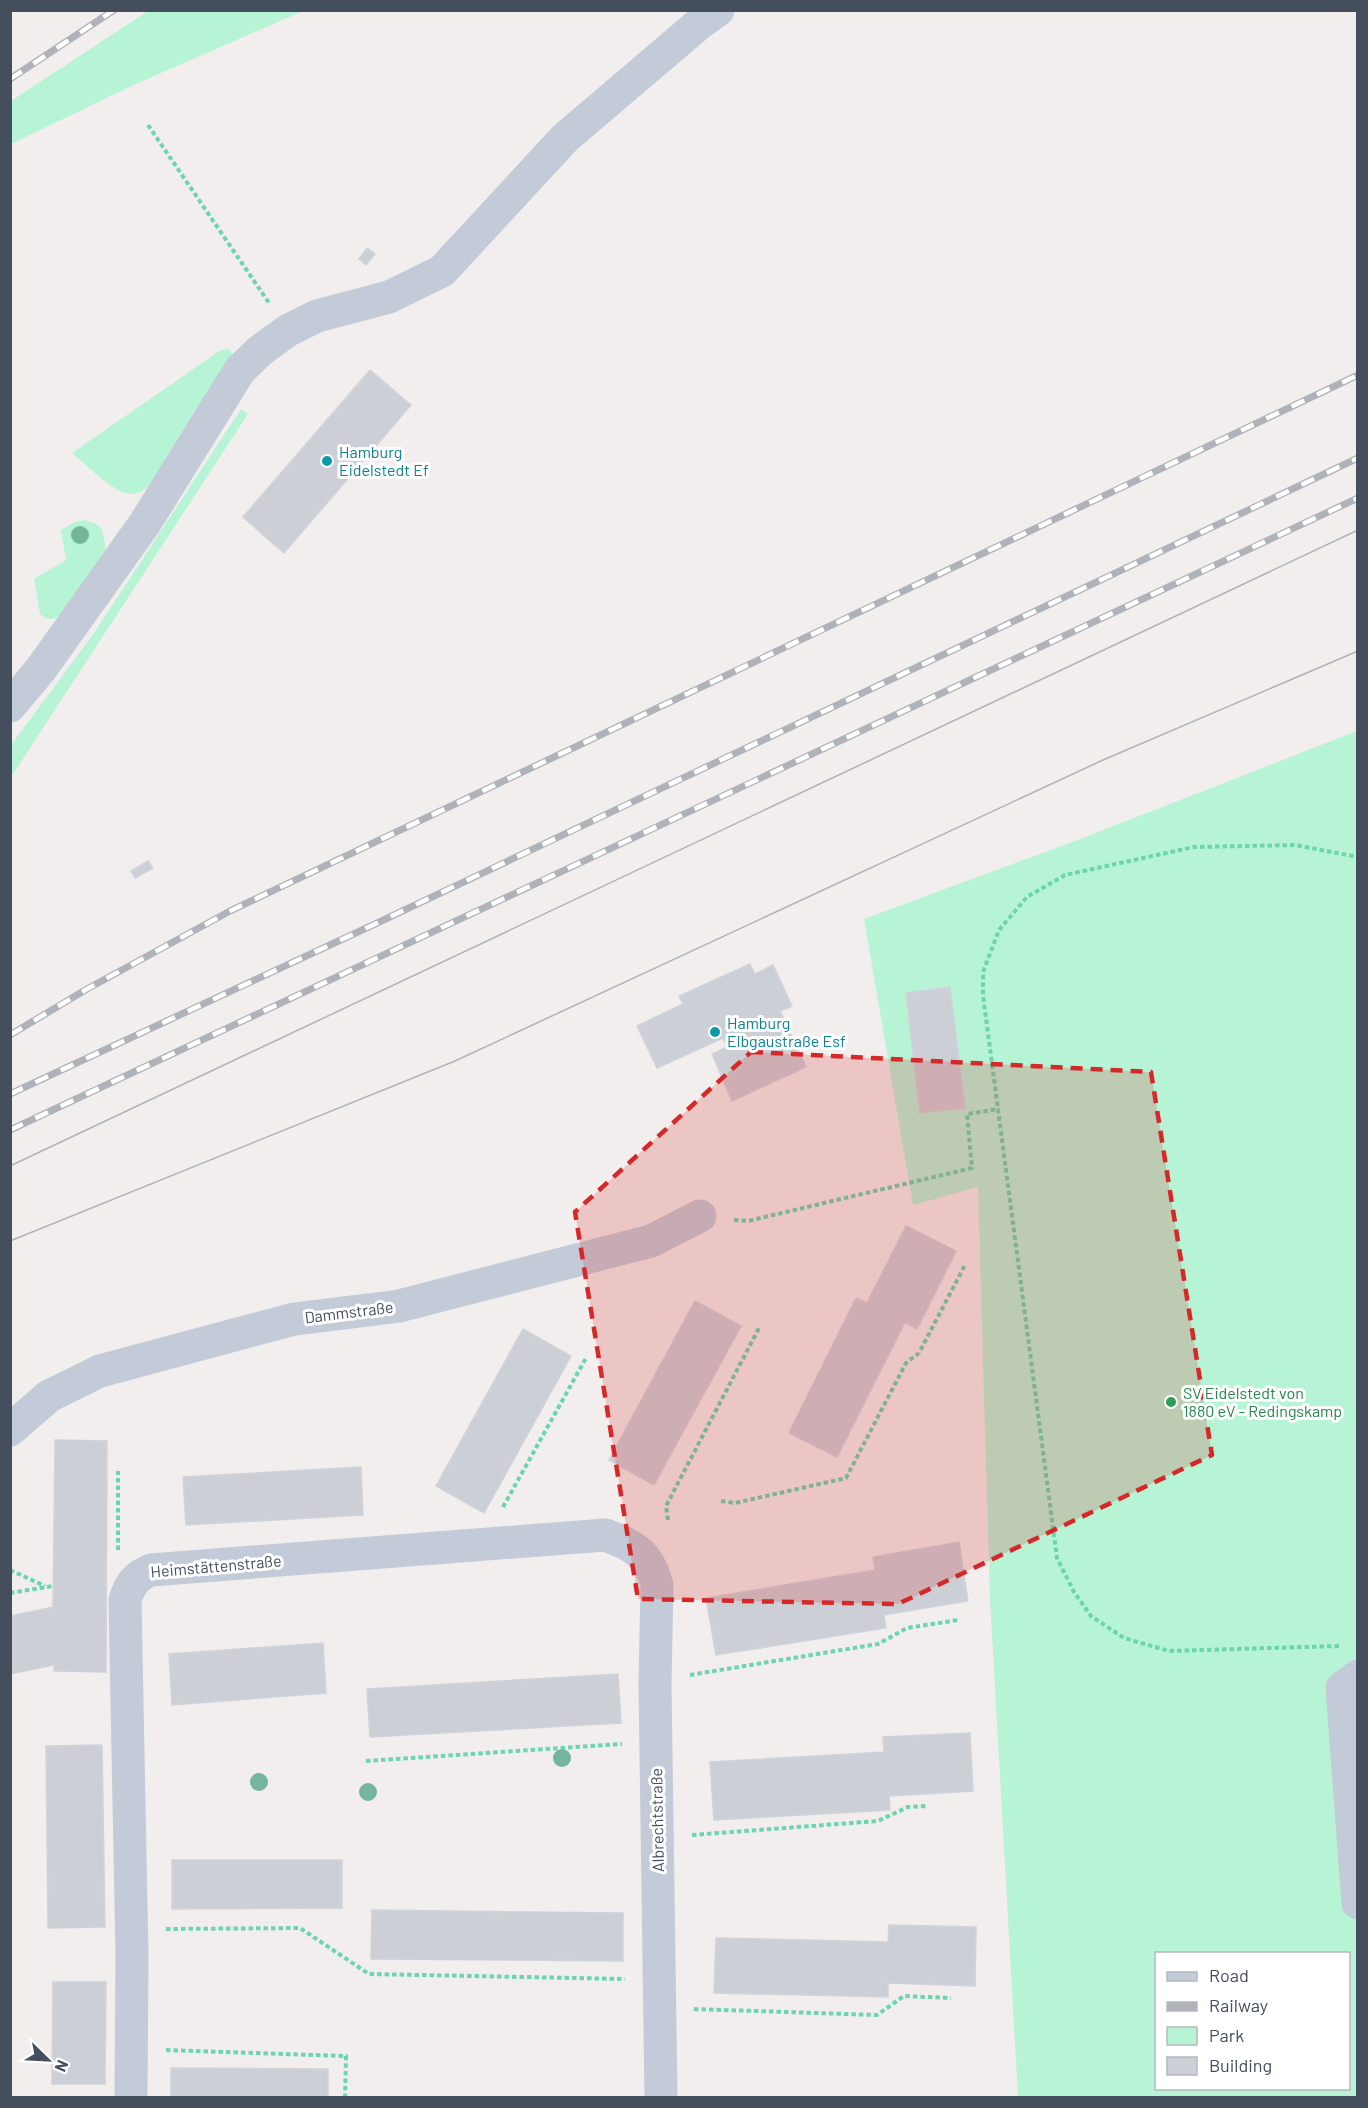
<svg xmlns="http://www.w3.org/2000/svg" width="1368" height="2108" font-family="Barlow,sans-serif">
<rect width="100%" height="100%" fill="#f1eeed"/>
<path fill="#b7f4d5" fill-rule="evenodd" d="M148,11h155l-165,72 -127,61v-43z
M229,349l3,5 1,8 -81,122c-6,4 -13,10 -21,10 -16,0 -46,-30 -59,-41l149,-103z
M241,409l7,5 -237,363v-32l81,-109z
M85,520l11,4 6,5 4,21 -47,66c-8,5 -12,4 -19,-2l-6,-35 32,-19 -5,-30 14,-8z
M1357,731v1366h-339l-28,-498 -12,-412 -65,18 -49,-286 211,-78zM1156,1954h192v134h-192z"/>
<path fill="#cccfd6" stroke="#d1d3da" stroke-width="1.5" d="M367,248l8,6 -9,11 -7,-6z
M370,370l41,35 -127,148 -41,-36z
M148,861l5,7 -18,10 -4,-7z
M750,964l5,10 18,-9 19,41 -12,5 26,56 -74,34 -20,-47 15,-7 -4,-9 -66,30 -20,-42 46,-22 -4,-8z
M950,987l15,121 -45,5 -14,-120z
M906,1226l50,25 -39,78 -12,-7 -68,135 -48,-24 67,-135 11,5z
M695,1301l46,25 -87,159 -45,-25z
M523,1329l48,27 -87,157 -48,-27z
M55,1440l52,1 -1,231 -52,-1v-6l-44,9v-58l43,-9z
M361,1467l2,48 -177,10 -3,-48z
M959,1542l9,59 -84,14 2,13 -170,27 -10,-57 169,-28 -2,-13z
M323,1643l3,50 -154,12 -3,-51z
M618,1674l3,49 -251,14 -3,-48z
M970,1733l3,58 -84,5 1,14 -176,10 -4,-58 174,-10 -1,-15z
M102,1745l3,182 -57,1 -2,-182z
M172,1860h170v48l-170,1z
M372,1910l251,3v48l-252,-2z
M889,1925l87,2 -1,59 -87,-3v14l-174,-4 2,-55 172,4z
M53,1982h53l-1,102h-53z
M171,2068l157,1v29h-157z"/>
<g fill="none" stroke-linecap="round" stroke-linejoin="round">
<path stroke="#6bd5ad" stroke-width="4" stroke-dasharray="4.5 3" stroke-linecap="butt" d="M148,125l121,178
M734,1220l14,1 224,-53 -5,-54 32,-5
M721,1501l14,2 111,-25 60,-115 13,-10 46,-88
M503,1507l83,-149
M668,1520l-2,-14 93,-178
M118,1550v-79
M10,1570l35,16
M10,1593l43,-7
M1339,1646l-170,5 -45,-13 -33,-22 -17,-24 -17,-34 -74,-563v-23l16,-42 28,-33 38,-22 129,-28 101,-2 63,12
M690,1675l188,-31 29,-16 51,-8
M366,1761l256,-17
M692,1835l186,-14 30,-14 20,-1
M166,1929l134,-1 69,46 256,5
M694,2009l183,6 27,-19 47,2
M166,2050l180,6 -1,42"/>
<path stroke="#c2cbd7" stroke-width="33" d="M10,706l31,-37 104,-146 95,-153 21,-20 26,-19 30,-15 72,-19 53,-26 123,-133 135,-115 18,-13
M10,1430l39,-34 51,-25 194,-52 105,-13 252,-65 49,-25
M1358,1676l-16,12 16,215
M131,2098l1,-143 -7,-355c5,-16 11,-24 26,-30l454,-35c30,10 44,20 52,50l-2,99 6,414"/>
<path stroke="#afb2b9" stroke-width="1.5" d="M10,1166l1348,-636
M10,1241l445,-180 648,-301 255,-109"/>
<defs>
<path id="rail" d="M10,79l104,-69
M10,1035l77,-46 143,-78 1128,-536
M10,1094l365,-170 983,-466
M10,1130l1348,-632"/>
</defs>
<use href="#rail" stroke="#afb2b9" stroke-width="7"/>
<use href="#rail" stroke="#fff" stroke-width="4.5" stroke-dasharray="14" stroke-linecap="butt"/>
</g>
<g fill="#74b59b">
<circle cx="80" cy="535" r="9"/>
<circle cx="562" cy="1758" r="9"/>
<circle cx="259" cy="1782" r="9"/>
<circle cx="368" cy="1792" r="9"/>
</g>
<path fill="#d62828" fill-opacity="0.2" stroke="#d62828" stroke-width="4.5" stroke-dasharray="12 8" stroke-linejoin="round" d="M751,1052l400,20 61,383 -314,149 -260,-5 -63,-387z"/>
<g fill="#0f9aa8" stroke="#fff" stroke-width="2">
<circle cx="327" cy="461" r="6"/>
<circle cx="715" cy="1032" r="6"/>
</g>
<circle fill="#2e9e5b" stroke="#fff" stroke-width="2" cx="1171" cy="1402" r="6"/>
<g text-anchor="middle" stroke-width="6" stroke-linejoin="round" paint-order="stroke">
<g font-size="16" fill="#0d838f" stroke="#fff" text-anchor="start">
<text x="339" y="458">Hamburg<tspan x="339" dy="18">Eidelstedt Ef</tspan></text>
<text x="727" y="1029">Hamburg<tspan x="727" dy="18">Elbgaustraße Esf</tspan></text>
</g>
<g font-size="16" fill="#444e5d" stroke="#fff">
<text transform="translate(349 1312) rotate(-7)" y="6">Dammstraße</text>
<text transform="translate(216 1566) rotate(-5)" y="6">Heimstättenstraße</text>
<text transform="translate(657 1820) rotate(-91)" y="6">Albrechtstraße</text>
</g>
<g font-size="16" fill="#27864d" stroke="#fff" text-anchor="start">
<text x="1183" y="1399">SV Eidelstedt von<tspan x="1183" dy="18">1880 eV - Redingskamp</tspan></text>
</g>
</g>
<rect width="1368" height="2108" fill="none" stroke="#444e5d" stroke-width="24"/>
<rect x="1155" y="1952" width="195" height="138" fill="#ffffff" stroke="#b4b8be" stroke-width="1.5"/>
<rect x="1167" y="1972" width="30" height="9" fill="#c2cbd7" stroke="#b4b8be" stroke-width="1.5"/>
<text x="1209" y="1982" font-size="18" fill="#444e5d">Road</text>
<rect x="1167" y="2002" width="30" height="9" fill="#afb2b9" stroke="#b4b8be" stroke-width="1.5"/>
<text x="1209" y="2012" font-size="18" fill="#444e5d">Railway</text>
<rect x="1167" y="2027" width="30" height="18" fill="#b7f4d5" stroke="#b4b8be" stroke-width="1.5"/>
<text x="1209" y="2042" font-size="18" fill="#444e5d">Park</text>
<rect x="1167" y="2057" width="30" height="18" fill="#cccfd6" stroke="#b4b8be" stroke-width="1.5"/>
<text x="1209" y="2072" font-size="18" fill="#444e5d">Building</text>
<g transform="translate(48 2060) rotate(114)" stroke="#ffffff" stroke-width="4.5" paint-order="stroke">
<path d="M0-4.5L10 22L0 15L-10 22Z" fill="#444e5d"/>
<text y="-9" font-size="16" font-weight="bold" text-anchor="middle" fill="#444e5d">N</text>
</g>
</svg>
